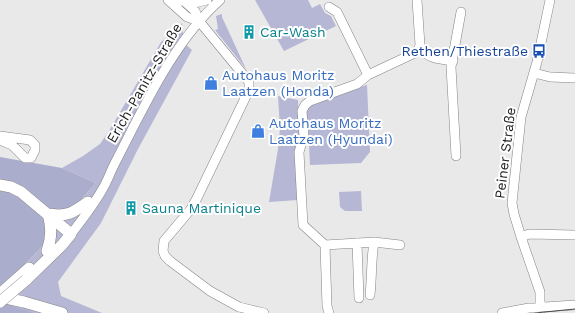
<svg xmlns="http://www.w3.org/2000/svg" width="575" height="313" font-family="'Work Sans',sans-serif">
<rect width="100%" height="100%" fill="#e9e9ea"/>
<path fill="#b5b7d4" d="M255,0h53l4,8 8,-4 5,9 6,3 5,10 -52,25z
M222,14v3l24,52 -31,-39 3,-1 -2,-13z
M182,23l2,20 8,7 -54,99 -37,74 -43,59 3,14 41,17h-66l-22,-5 -8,-28c37,-28 60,-63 90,-97l-34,-15 21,-12 17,-12 9,-13 52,-89z
M367,85l3,67 -9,11 -51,2 -1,-20 -4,-8 1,-31 6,-5z
M278,96l20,4 2,36 -2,64 -29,2 9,-53 2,-20z
M361,191l1,20h-17l-5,-4 -1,-15z"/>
<path fill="#abadcd" d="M0,157l62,11 34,15c-31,34 -52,68 -90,97l8,27 22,6h-36z"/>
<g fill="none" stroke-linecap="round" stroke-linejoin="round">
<defs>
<path id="minor" d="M168,0l19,17 12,4
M176,0l18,3 13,-3
M186,3l9,8 4,10 47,57 3,4v8l-52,108 -6,11 -27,32 -1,10 2,5 5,5 40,30 29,16 25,6
M329,7l8,5 31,63
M419,48c11,11 19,11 34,13
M534,73l16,4 25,1
M0,136l30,4 5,5v5l-4,8h-6l-13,-13 -12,-5
M456,156l-5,-89 10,-55
M71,234c11,-14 22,-28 31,-44 5,-8 8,-17 12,-25 29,-56 59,-123 106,-165
M521,237l8,-3 46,1
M357,243l2,55
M325,245l49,-3 26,3
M370,295c2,-18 1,-35 4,-53
M329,313l-2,-7 -2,-61 -22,-20 -4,-73 5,-16 -2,-25 3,-6 5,-4 47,-17 11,-9 49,-23 2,-4 1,-3 -3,-45
M502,313l27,-5 46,-3
M540,313v-21l-19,-55 -7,-23 -2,-11 9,-86 16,-55 13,-62"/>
<path id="major" d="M0,185l11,2 10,5 50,42 -9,11 -36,35
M48,214c19,3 25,-1 40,-12
M47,251c5,-13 5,-24 1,-37
M0,294l29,-26
M0,297l24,5 38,11"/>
</defs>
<use href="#minor" stroke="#848485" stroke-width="10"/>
<use href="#major" stroke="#848485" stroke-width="12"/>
<use href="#minor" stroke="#fff" stroke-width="9"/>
<use href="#major" stroke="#fff" stroke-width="11"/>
<path stroke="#49494a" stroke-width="1" d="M535,313l40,-4"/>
<defs>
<path id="major-bridge" d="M0,302l26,-22"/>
</defs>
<use href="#major-bridge" stroke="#848485" stroke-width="12" stroke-linecap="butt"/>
<use href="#major-bridge" stroke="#fff" stroke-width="11"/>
</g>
<defs>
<symbol id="building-bare" viewBox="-9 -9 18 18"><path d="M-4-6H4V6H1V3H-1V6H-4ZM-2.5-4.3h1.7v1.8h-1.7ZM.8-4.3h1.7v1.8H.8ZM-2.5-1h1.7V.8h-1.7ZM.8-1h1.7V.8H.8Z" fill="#0f9aa8" stroke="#fff" stroke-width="2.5" paint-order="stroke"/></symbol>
<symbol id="bus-bare" viewBox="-9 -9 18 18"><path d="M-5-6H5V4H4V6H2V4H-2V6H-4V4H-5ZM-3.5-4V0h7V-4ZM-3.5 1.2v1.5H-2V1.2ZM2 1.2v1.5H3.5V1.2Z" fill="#1a4fb4" stroke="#fff" stroke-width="2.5" paint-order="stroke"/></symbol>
<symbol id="shop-bare" viewBox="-9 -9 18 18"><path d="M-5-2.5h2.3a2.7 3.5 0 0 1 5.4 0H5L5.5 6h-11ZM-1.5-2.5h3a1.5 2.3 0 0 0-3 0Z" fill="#3f7fe0" stroke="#fff" stroke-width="2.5" paint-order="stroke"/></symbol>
</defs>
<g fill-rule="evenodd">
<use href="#building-bare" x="239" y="22" width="20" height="20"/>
<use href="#bus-bare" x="529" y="41" width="20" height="20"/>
<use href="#shop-bare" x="201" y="73" width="20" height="20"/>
<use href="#shop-bare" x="248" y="121" width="20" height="20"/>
<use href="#building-bare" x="121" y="198" width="20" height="20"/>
</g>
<g text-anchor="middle" stroke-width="4" stroke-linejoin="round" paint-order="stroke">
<g font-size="14" fill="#0d838f" stroke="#fff" text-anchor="start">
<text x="260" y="37">Car-Wash</text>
<text x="142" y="213">Sauna Martinique</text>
</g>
<g font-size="14" fill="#164399" stroke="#fff" text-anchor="end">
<text x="528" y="56">Rethen/Thiestraße</text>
</g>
<g font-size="14" fill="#366cbe" stroke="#fff" text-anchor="start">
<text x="222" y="80">Autohaus Moritz<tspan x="222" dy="16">Laatzen (Honda)</tspan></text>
<text x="269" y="128">Autohaus Moritz<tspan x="269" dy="16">Laatzen (Hyundai)</tspan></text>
</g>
<g font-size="14" fill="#1e1e1f" stroke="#fff">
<text transform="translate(144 83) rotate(-60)" y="5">Erich-Panitz-Straße</text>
<text transform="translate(505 153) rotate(-83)" y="5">Peiner Straße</text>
</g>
</g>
</svg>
